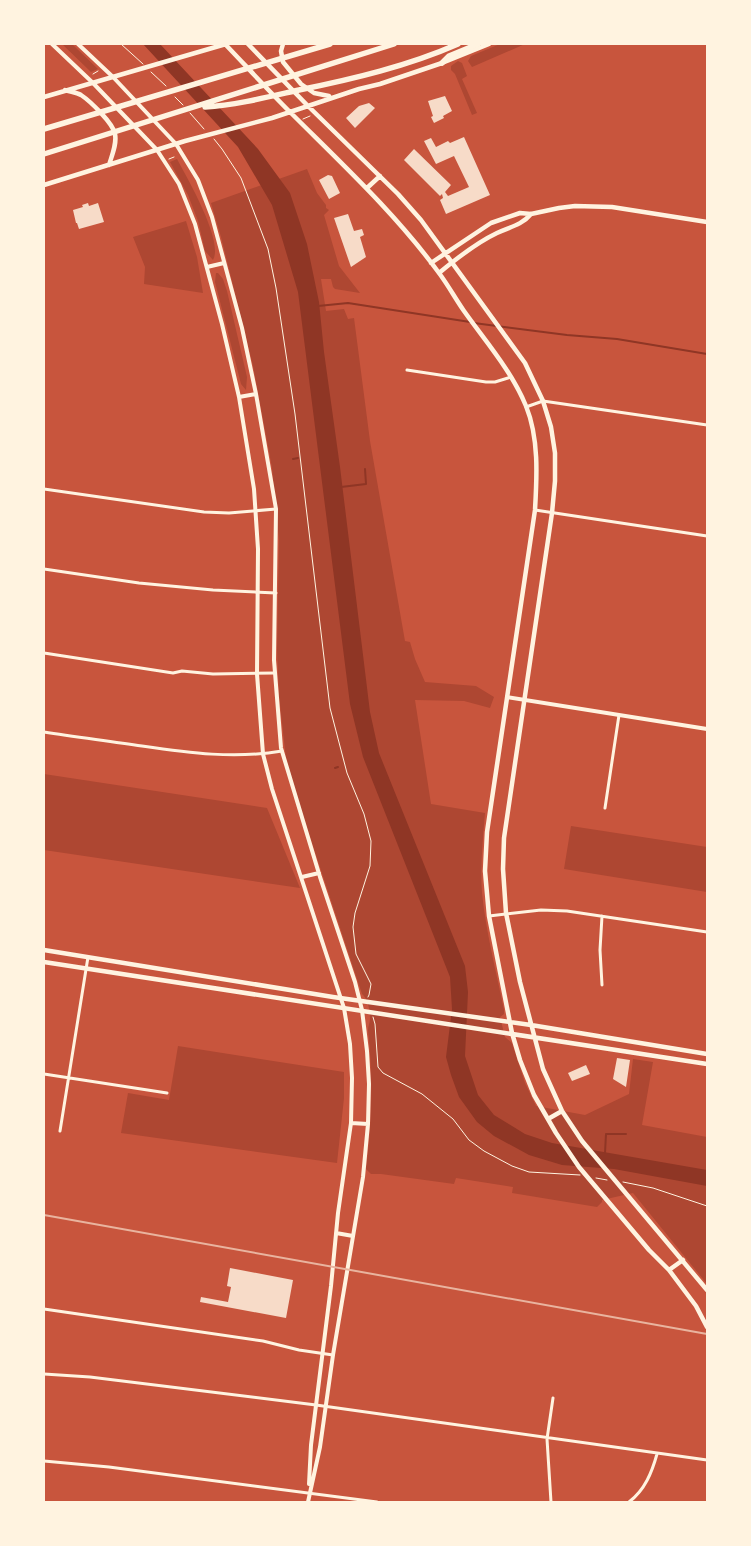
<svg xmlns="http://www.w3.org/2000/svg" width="751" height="1546" font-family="Ubuntu,sans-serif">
<rect width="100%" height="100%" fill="#c8553d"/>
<path fill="#ae4732" d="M62,44h10l26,25 -7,3z
M500,44h25l-53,23 -4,-6 3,-5z
M458,61l4,2 5,13 -5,3 15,34 -5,2 -17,-41 -4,-4v-4z
M177,159c10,19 47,82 36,101l-8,-9 -7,-30 -10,-26 -18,-33z
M307,169l10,24 9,12v3l3,2 -5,5 15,51 21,27 -25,-4 -2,-2 -2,-8h-10l5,32 18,-2 4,10 6,-1 16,123 35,200 5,1 5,17 10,23 51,4 18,11 -4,11 -26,-7 -49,-1 16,104 54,9c-2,26 -5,53 -3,80 4,39 14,78 22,117v4l-4,3 5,20 7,6 13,40 11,23 49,9 44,-21 4,-35 20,3 -11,63 65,12v147l-74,-91 -31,7v2l-5,5 -85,-14 1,-6 -57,-9 -2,6 -73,-10h-10l-5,-5c6,-49 7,-91 2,-139 0,-4 2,-7 2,-11 0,-9 -2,-20 -8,-25l-65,-196 -11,-39 -7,-63 -2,-46 2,-110 -7,-72 -19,-102 -32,-129 -10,-34z
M186,221l11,36 6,36 -59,-9 1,-17 -12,-30z
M216,273h2l5,6 4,12 20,86 -1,13 -5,-6 -26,-102z
M44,774l223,34 33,80 -256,-38z
M571,826l136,21v45l-143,-23z
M178,1046l166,26v26l-7,65 -216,-30 7,-40 41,7z"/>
<path fill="#8f3625" d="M143,44h17l98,105 32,44 17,51 12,58 5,50 16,115 30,245 9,41 86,213 3,26 -3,64 13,39 16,20 31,19 27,9 155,27v16l-93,-17 -52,-4 -33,-10 -35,-19 -17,-14 -18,-25 -8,-22 -5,-18 6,-48 -2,-32 -87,-220 -13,-53 -52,-412 -26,-87 -34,-58z"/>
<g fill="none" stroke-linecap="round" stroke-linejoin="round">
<path stroke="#8f3625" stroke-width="2" d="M318,306l30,-3 122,19
M474,323l93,12 50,4 90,15
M293,459l5,-1
M341,487l25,-3 -1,-15
M335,768l3,-1
M605,1153l1,-19h20"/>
</g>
<path fill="#f7dbc8" d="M445,96l7,15 -9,5 1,2 -10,5 -3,-6 2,-1 -5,-15z
M369,103l6,5 -20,20 -9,-10 13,-12z
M464,137l26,58 -44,19 -6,-14 3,-2 -1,-4 -2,2 -36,-36 10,-11 37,36 -6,7 3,4 21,-9 -15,-31 -18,8 -12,-23 7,-3 5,9 12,-6 2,2z
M328,175l4,1 8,17 -11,6 -10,-19z
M88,203l1,3 9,-3 6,19 -25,7 -2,-6h-1l-3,-13 10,-3 -1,-2z
M348,214l6,17 8,-2 2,6 -4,2 6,20 -15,10 -17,-49z
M617,1058l13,2 -4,27 -13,-8z
M586,1065l4,9 -18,7 -4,-8z
M230,1268l63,12 -7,38 -86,-16 1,-5 27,5 3,-15 -4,-1z"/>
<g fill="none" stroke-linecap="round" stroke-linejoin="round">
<path stroke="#fff3e0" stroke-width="1" d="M121,44l22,20
M151,72l15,14
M93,74l5,-3
M175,97l8,8
M190,113l14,16
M303,119l7,-3
M214,139l8,10 19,29 27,71 8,39 19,126 35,294 17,65 17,41 7,27 -1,25 -15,47 -2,14 3,27 15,30 -2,11 -1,2
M169,159l5,-2
M373,1017l2,7 3,43 5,6 39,21 31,25 16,21 15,11 28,15 17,6 51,3
M596,1178l11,2
M623,1182l30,6 54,18"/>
<path stroke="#fff3e0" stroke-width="3" d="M407,370l79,12h9l16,-5
M526,407l17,-6 164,24
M44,489l160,23 25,1 47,-4
M535,510l172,26
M44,569l95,14 74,7 63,3
M44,653l129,20 9,-2 31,3 62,-1
M44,732c32,5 65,9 98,14 47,7 93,13 140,5
M605,808l14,-93
M489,916l52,-6 26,1 140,21
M602,985l-2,-35 2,-34
M44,1074l123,19
M60,1131l28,-174
M44,1309l219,32 36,9 34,5
M44,1374l46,3 226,28 391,55
M44,1461l65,6 268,35
M551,1502l-4,-63 6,-41
M629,1502c16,-12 23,-30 28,-48"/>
<path stroke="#fff3e0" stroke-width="4" d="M52,44l41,39 64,67 22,34 16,40 27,100 17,73 15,92 4,60 -1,125 6,80 9,35 72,219 6,36 2,34 -1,45 -13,90 -7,73 -20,159 -2,39
M78,44l35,33 63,67 22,36 14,37 30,111 14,66 20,115 -2,151 7,88 39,129 35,105 7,28 5,41 2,33 -1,40 -5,53 -30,178 -13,92 -12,55
M207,267l17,-4
M239,397l17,-3
M507,697l200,32
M302,877l17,-4
M351,1123l17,1
M336,1233l17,3"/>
<path stroke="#fff3e0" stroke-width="4.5" d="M225,44c22,23 43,46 65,68 52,52 106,102 149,161 9,12 16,25 25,38 22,31 47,59 62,95 13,32 11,70 9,104l-48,322 -2,39 4,45 23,117 8,27 14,35 22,38 23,34 70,83 20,20 27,36 11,21
M248,44l59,61 91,89 23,26 104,143 18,38 8,26 4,26v28l-3,32 -48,325 -1,31 3,44 14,69 23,87 19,42 20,30 125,149
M283,44l-2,7 2,11 18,22 13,9 15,3
M65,90c5,2 11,2 16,5 9,6 32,28 34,39 2,10 -3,21 -6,31
M44,97l182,-53
M44,185l141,-44 87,-23 87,-29 21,-5 62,-21 47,-19
M367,188l13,-12
M431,263l60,-40 29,-10 11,1 28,-6 16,-2 37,1 95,15
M439,273c18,-15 37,-30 58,-40 13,-6 25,-8 34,-19
M44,950l289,47 198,28 176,29
M44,962l663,102
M548,1119l14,-8
M669,1270l14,-10"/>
<path stroke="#fff3e0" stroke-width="5.5" d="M442,63l7,-7 29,-12
M205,107c32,-2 63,-10 94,-17 54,-11 109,-24 159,-46
M44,129l286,-85
M44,154l350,-110"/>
<path stroke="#e9b49f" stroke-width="2" d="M44,1215l663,119"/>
</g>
<rect width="751" height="1546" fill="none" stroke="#fff3e0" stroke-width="90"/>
</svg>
